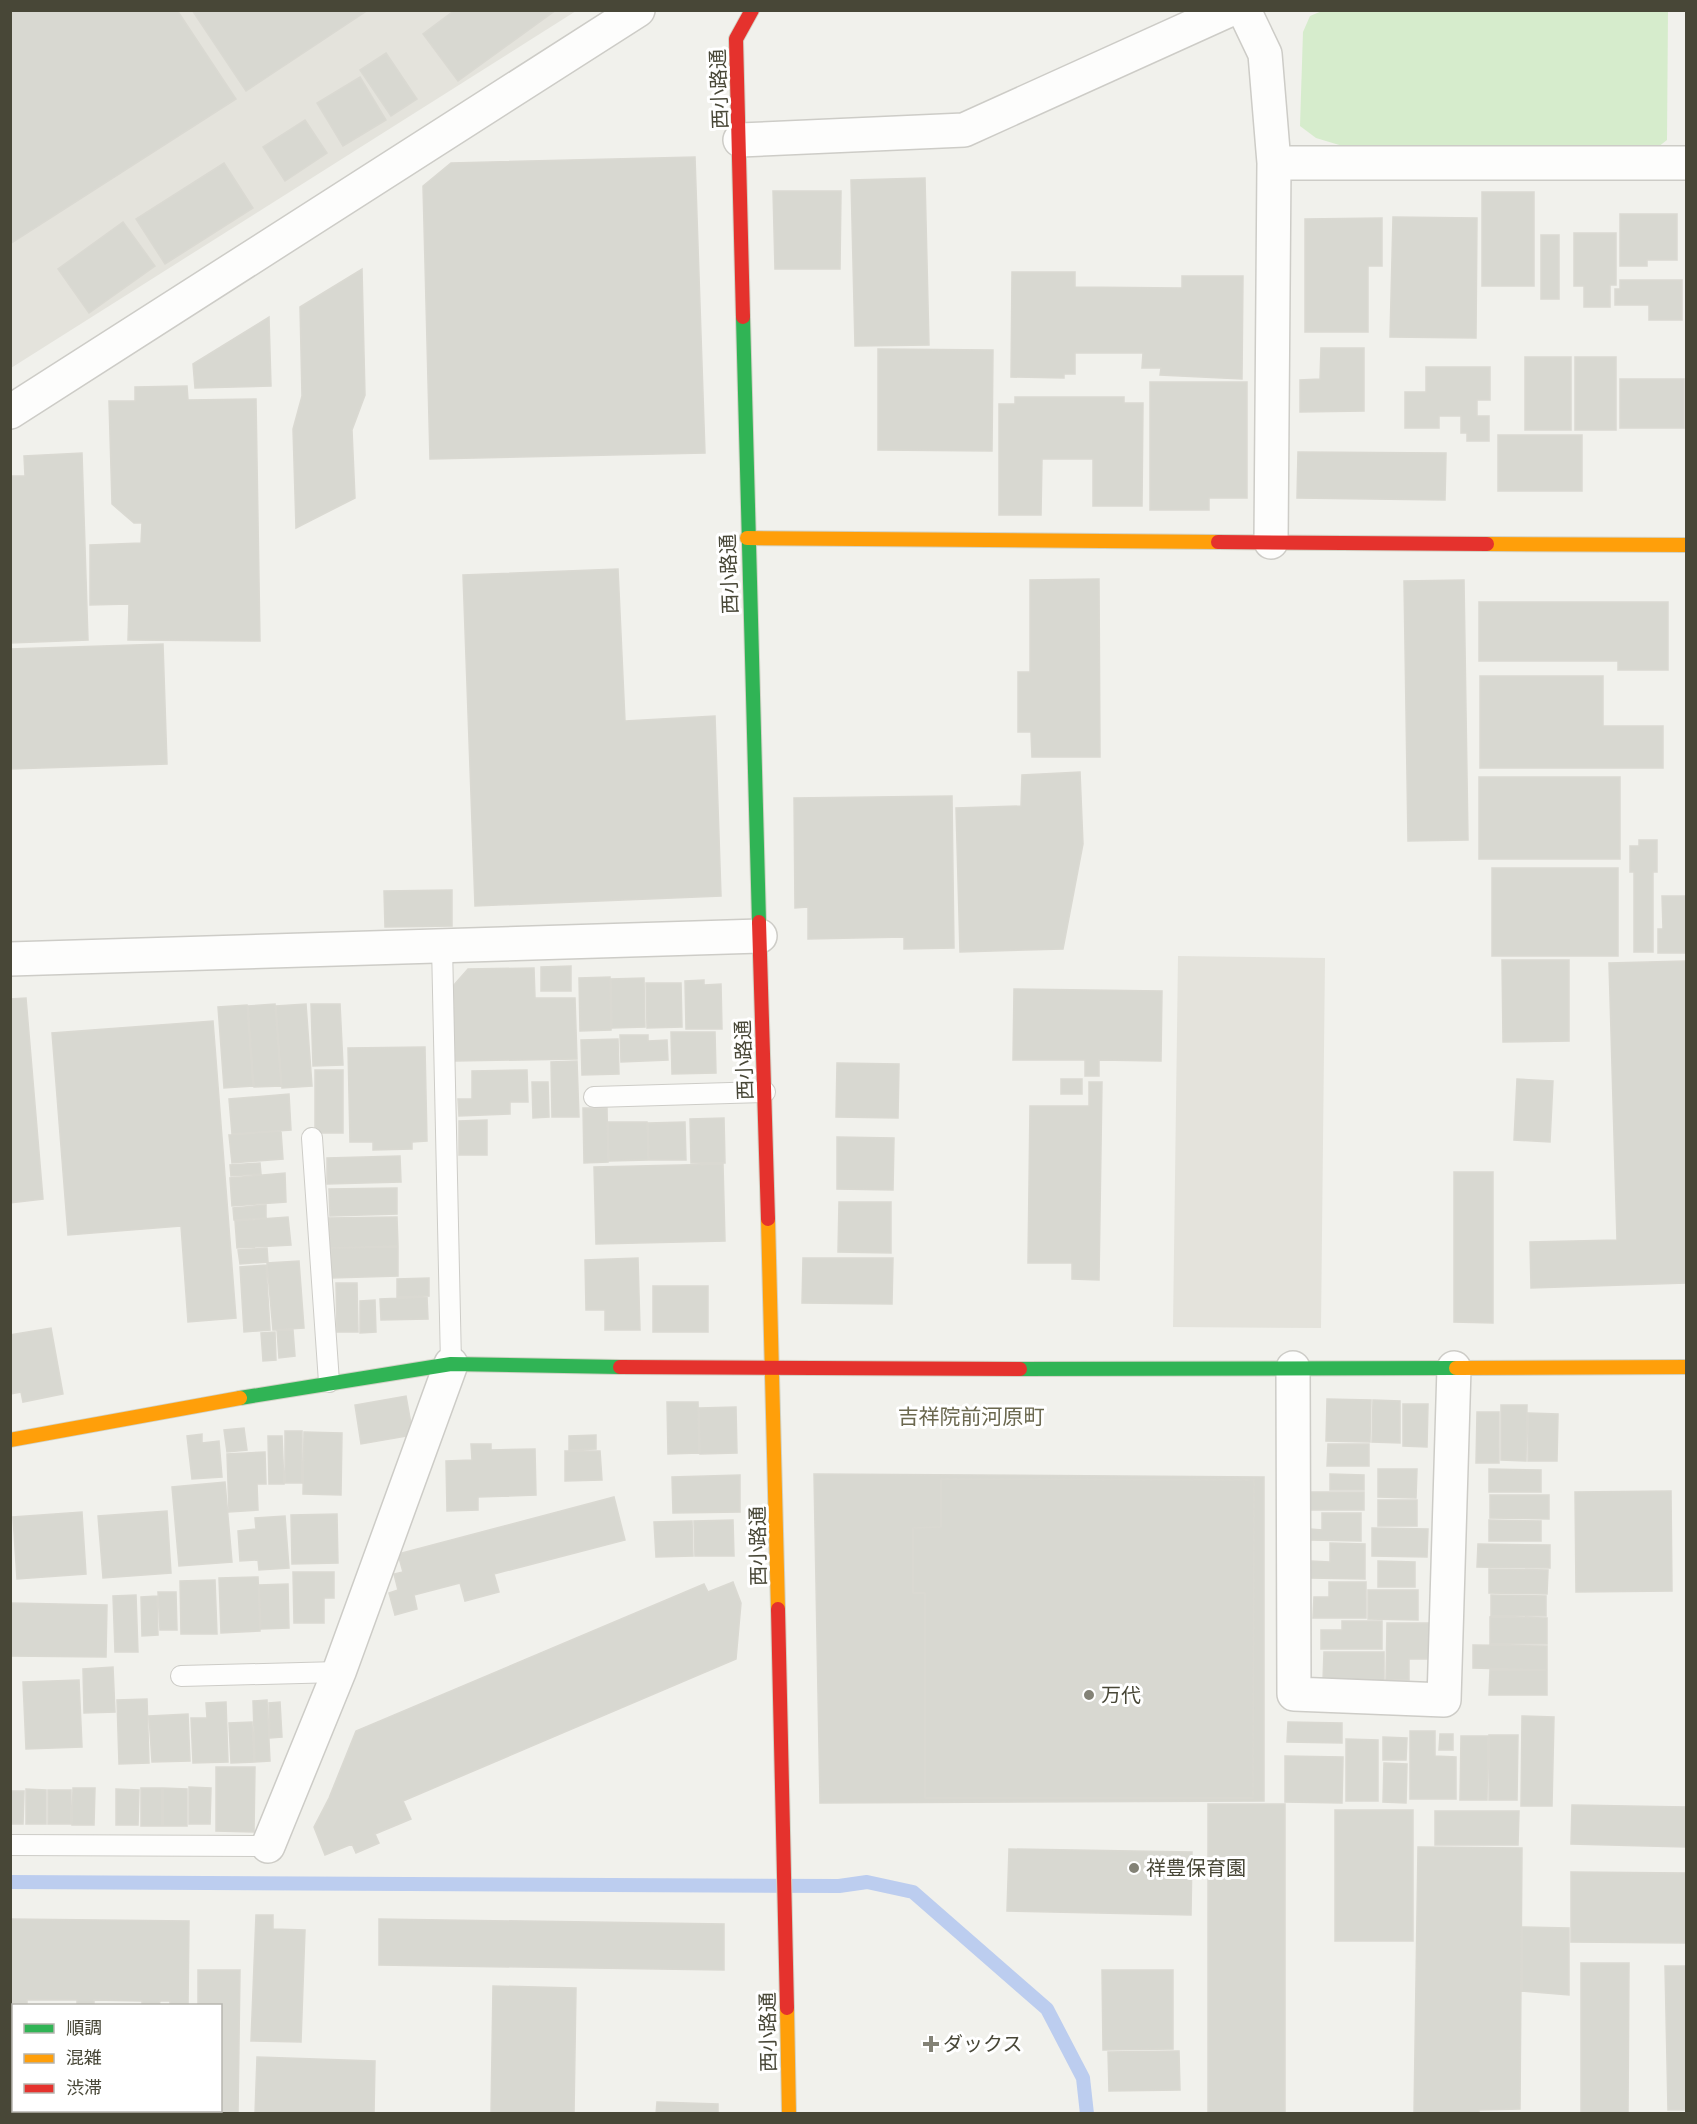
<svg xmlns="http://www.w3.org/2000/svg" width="1697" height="2124" font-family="'PT Sans','Noto Sans JP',sans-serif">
<rect width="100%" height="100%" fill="#f1f1ec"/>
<path fill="#e4e3dc" d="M11,11h565l-565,357z
M1178,956l147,2 -4,370 -148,-1z"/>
<path fill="#d6eccc" d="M1322,11h346l-1,129 -9,7h-312l-30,-9 -16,-12 3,-94 7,-16z"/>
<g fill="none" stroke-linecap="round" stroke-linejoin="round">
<path stroke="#bccdef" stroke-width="14" d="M10,1882l829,4 28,-4 46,10 134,117 36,69 4,36"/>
</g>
<path fill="#d8d8d1" stroke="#dad9d2" stroke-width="1.5" d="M10,10h167l59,89 -226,145z
M192,10h176l-122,81z
M455,10h101l-98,71 -35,-47z
M386,53l31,46 -26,17 -31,-46z
M360,77l26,43 -43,26 -26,-43z
M305,120l22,33 -42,28 -22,-34z
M695,157l10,296 -275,6 -7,-273 28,-23z
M224,163l29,45 -88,56 -29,-45z
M925,178l4,167 -74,1 -4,-166z
M773,191h68l-1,78h-65z
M1482,192h52v94h-52z
M1620,214h57v46h-30v6h-27z
M1393,217l84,1 -1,120 -86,-1z
M1382,218v48h-14v66h-63v-113z
M123,222l32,44 -66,47 -31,-44z
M1574,233h42v52h-6v22h-26v-21h-10z
M1541,235h18v64h-18z
M362,269l3,126 -13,35 3,68 -59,30 -3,-99 9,-33 -2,-89z
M1012,272h63v15l107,1v-12h61l-1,103 -82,-4 1,-7h-19l1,-15h-68v21h-11v4l-53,-1z
M1620,280h62v40h-33v-15h-34v-16h5z
M269,317l2,69 -76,2 -2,-24z
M1321,348h43v63l-64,1v-32l20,-1z
M878,349l115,1 -1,101 -114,-1z
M1525,357h46v73h-46z
M1575,357h41v73h-41z
M1426,367h64v33h-13v16h12v25h-22v-8h-6v-17h-22v12h-34v-36h21z
M1620,379h64v49h-64z
M1150,382h97v116h-38v12h-59z
M187,386l1,14 68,-1 4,242 -132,-1 1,-36 -39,1v-60l51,-2 1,-20h-8l-22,-19 -3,-103h26v-14z
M1015,397h109v6h19l-1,103h-49v-47h-51l-1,56h-42v-111h16z
M1498,435h84v56h-84z
M1298,452l148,1 -1,47 -148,-2z
M82,453l6,187 -78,3v-167h15l-1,-20z
M618,569l7,152 90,-5 6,180 -246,10 -12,-331z
M1099,579l1,178h-68l-1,-25h-13v-60h12v-92z
M1464,580l4,260 -60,1 -4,-260z
M1479,602h189v68h-50v-9h-139z
M163,644l4,120 -157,5v-120z
M1480,676h123v50h60v42h-183z
M1080,772l3,72 -20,105 -103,3 -4,-144 65,-2 1,-31z
M1479,777h141v82h-141z
M952,796l2,152 -50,1v-12l-96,2v-32l-13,1 -1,-110z
M1639,840h18v32h-4v80h-19v-80h-4v-26h9z
M1492,868h126v88h-126z
M452,890v36l-67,1 -1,-36z
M1662,896h24v57h-28v-24h5z
M1502,960h67v81l-66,1z
M1686,961v322l-155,5 -1,-46 87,-2 -8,-277z
M571,966v25h-30v-24z
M534,968l1,30h40l2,61 -122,2 -2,-75 15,-17z
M610,977l1,53 -31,1 -1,-53z
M644,978l1,49 -33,1 -1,-49z
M704,980v5l17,-1 1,45h-36l-1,-48z
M646,983h35l1,44 -35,1z
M1014,989l148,2 -1,70 -62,-1v16h-14v-16h-72z
M26,998l17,201 -33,4v-204z
M275,1004l6,82 -27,1 -6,-81z
M306,1004l6,82 -30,2 -6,-82z
M311,1004h29l3,61 -30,1z
M247,1005l6,81 -29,2 -6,-81z
M213,1021l23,297 -48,4 -7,-96 -113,9 -16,-202z
M671,1032h44l1,41 -44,1z
M620,1035h28v6l19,-1 1,20 -47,2z
M618,1039l1,35 -37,1 -1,-35z
M425,1047l2,94 -15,1v7l-39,1v-8h-23l-2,-94z
M577,1061l2,56h-27l-1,-55z
M837,1063l62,1 -1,54 -62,-1z
M315,1070h28v63h-28z
M527,1070l1,32h-18v12l-51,2 -1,-17h14v-28z
M1061,1079h21v15h-21z
M1517,1079l36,2 -3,61 -36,-2z
M532,1082h16l1,35 -16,1z
M1089,1082h13l-3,198 -27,-1v-16h-44l2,-157h59z
M289,1094l2,36 -59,4 -3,-35z
M583,1108h24l1,54 -24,1z
M724,1118l1,45h-34l-1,-44z
M487,1120v35h-28v-34z
M608,1122h39l1,38 -39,1z
M685,1122l1,38h-37l-1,-37z
M281,1131l2,28 -51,4 -3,-28z
M837,1137l57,1 -1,52 -56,-1z
M400,1156l1,26 -74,2v-26z
M260,1163l1,11 -30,2 -1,-11z
M723,1164l2,77 -129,3 -2,-77z
M1454,1172h39v151l-39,-1z
M285,1173l1,29 -54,4 -2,-28z
M397,1188v26l-67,2 -1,-27z
M839,1202h52v51l-53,-1z
M266,1205v13l-32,2 -1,-12z
M288,1217l3,28 -54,3 -2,-27z
M397,1217l1,29 -68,2 -1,-30z
M398,1247v29l-67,2v-30z
M267,1248l1,14 -28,2 -2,-14z
M638,1258l2,72h-35v-20h-19l-1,-50z
M803,1258h90l-1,46 -90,-1z
M299,1261l5,67 -31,2 -6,-67z
M266,1265l4,65 -26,2 -4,-65z
M429,1278v18l-32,1v-18z
M336,1283h21l1,49h-21z
M653,1286h55v46h-55z
M427,1297l1,22 -47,1 -1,-21z
M375,1300l1,32 -16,1v-32z
M51,1328l12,66 -40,8 -2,-10 -11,2v-59z
M277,1330h16l2,26 -16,2z
M275,1332l1,28 -13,1 -2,-28z
M406,1396l7,39 -52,9 -6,-39z
M1327,1399l44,1 -1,42 -44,-1z
M1373,1400l27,1v42l-28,-1z
M667,1402h31l1,51 -31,1z
M1403,1404h25l-1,43 -24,-1z
M1501,1405h26l-1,56 -25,-1z
M736,1407l1,46 -37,1 -1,-46z
M1477,1412h22v51h-23z
M1528,1413l30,1 -1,47h-29z
M244,1428l3,22 -20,2 -3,-22z
M285,1431h17v52h-17z
M304,1432l38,1 -1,62 -38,-1z
M202,1434v9l17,-2 3,36 -30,2 -5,-43z
M596,1435v14l-27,1v-14z
M268,1436h14l2,48h-15z
M471,1444h20v6l44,-1 1,46 -58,2v13l-31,1 -1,-50 26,-1z
M1328,1444h41v22h-42z
M565,1451h35l2,29 -37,1z
M265,1452l1,32h-9l1,26 -29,2 -2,-58z
M1378,1469h39l-1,29 -38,-1z
M1489,1469l52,1v22h-52z
M814,1474l450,3v324l-444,2z
M1330,1474l34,1v15h-34z
M740,1475v37l-67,1 -1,-36z
M941,1479l313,1 -1,318h-328v-205h-12v-65l28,-1z
M225,1482l7,80 -53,4 -7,-79z
M1671,1491l1,100 -96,1 -1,-100z
M1306,1492h58v18h-58z
M1490,1495h59v24l-59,-1z
M614,1497l11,43 -131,34 5,18 -34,9 -5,-18 -46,12 3,14 -22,6 -6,-22 9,-3 -4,-16 9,-2 -5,-18z
M1378,1500h39v26h-39z
M167,1511l4,62 -68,5 -5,-62z
M82,1512l4,62 -69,5 -4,-62z
M1322,1513h39v28l-50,-1v-11l11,1z
M337,1514l1,49 -46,1 -1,-49z
M285,1516l4,52 -30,2 -1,-10 -18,1 -2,-30 18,-2 -1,-11z
M733,1520l1,36h-39l-1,-35z
M1489,1520l52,1v20h-52z
M692,1521l1,35 -37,1 -2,-35z
M1372,1528l56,1 -1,28 -55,-1z
M1330,1543l35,1v35l-55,-1 1,-17 19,1z
M1478,1544l72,1v23l-73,-1z
M1378,1561l37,1v25h-37z
M1489,1569l59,1 -1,24 -58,-1z
M293,1572h41v26h-10v25h-30z
M258,1577l2,54 -39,2 -2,-55z
M215,1580l2,54h-36l-1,-53z
M733,1582l8,21 -5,56 -333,142 8,18 -36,15 4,9 -23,10 -4,-9 -27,11 -11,-28 15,-29 27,-67 348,-147 4,8z
M1329,1582h37v36h-53l1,-21h15z
M288,1584l1,44 -28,1 -2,-44z
M1368,1590h50v30l-50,-1z
M158,1592h18l1,38h-17z
M136,1595l2,57h-23l-2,-56z
M1491,1595l55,1v20h-55z
M157,1596l1,39 -16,1 -1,-39z
M10,1603l97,2 -1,52 -96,-1z
M1490,1617l57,1v26h-57z
M1342,1621h40v28h-61v-19h21z
M1387,1623h42l-1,36h-19v21h-23z
M1473,1645l74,1v24l-74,-2z
M1324,1652h60v30l-61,-1z
M113,1667l2,45 -31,1 -1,-44z
M1490,1670h57v25h-58z
M79,1680l3,67 -56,2 -3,-67z
M147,1699l2,64 -30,1 -2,-64z
M267,1700l3,61 -15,1 -2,-61z
M226,1702l2,60 -35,1 -2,-45h16l-1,-15z
M280,1702l2,35 -12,1 -1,-35z
M188,1714l2,47 -38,1 -3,-46z
M1522,1716l32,1 -2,89h-31z
M252,1722l2,40 -23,1 -2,-40z
M1288,1722l54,1v20l-55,-1z
M1410,1731h25v25l21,1v42h-46z
M1440,1734h13v16h-14z
M1489,1735h29l-1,65h-28z
M1461,1736h27l-1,64h-27z
M1383,1737l24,1 -1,22h-23z
M1346,1739l32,1v61h-32z
M1285,1756l58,1 -1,46 -57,-1z
M1384,1763l23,1 -1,39 -23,-1z
M216,1767h39l-1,65 -38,-1z
M189,1787l22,1 -1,36h-21z
M73,1788h22l-1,37h-22z
M141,1788h21v38h-21z
M163,1788l24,1v37h-24z
M26,1789l20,1v34h-20z
M116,1789l23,1 -1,35h-22z
M48,1790h23v34h-23z
M10,1791h14l-1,33h-13z
M1208,1804h77v310h-77z
M1572,1805l114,2v40l-115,-3z
M1335,1810h78v131h-78z
M1435,1811h84l-1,34h-83z
M1418,1847l104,1 -2,261 -41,1v4h-65z
M1009,1849l183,3 -1,63 -184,-4z
M1571,1872l115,1v70l-115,-1z
M256,1915h17v14l32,1 -4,112 -50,-1z
M10,1919l179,2 -1,85h-18v-5h-10l-1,5h-17v-5l-48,-1v6h-17v-6h-50v6h-13v15h-4z
M379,1919l345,5v46l-345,-5z
M1522,1927l47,1v67l-47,-4z
M1581,1963h48l-1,151h-47z
M1665,1966h21v144h-18z
M198,1970h42l-2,144h-41v-4h23v-104h-22z
M1102,1970h71v79l-70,1z
M493,1986l83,2 -2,126h-83z
M10,2042h4v28h-4z
M1179,2051l1,39 -71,1 -1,-39z
M257,2057l118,4 -1,53h-119z
M10,2093h4l1,21h-5z
M657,2102l61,2v10h-62z
M17,2110h119v4h-119z
M144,2110h45v4h-45z"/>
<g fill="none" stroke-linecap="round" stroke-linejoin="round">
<defs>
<path id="lane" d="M442,945l9,419
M594,1097l171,-5
M312,1138l17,244
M181,1676l158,-4
M10,1845l258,1"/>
<path id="street" d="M1244,10l21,44 9,109 -3,379
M740,140l224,-10 265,-120
M1274,163h412
M10,412l628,-402
M10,959l750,-23
M1293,1368l1,326 150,6 10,-332
M268,1846l71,-174 112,-308"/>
<path id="fast" d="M743,317l16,605
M1020,1369l436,-1
M240,1398l211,-34 169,3"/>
<path id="slow" d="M747,538l471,4
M1487,544l199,1
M768,1219l10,390
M1456,1368l230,-1
M10,1440l230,-42
M787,2008l2,106"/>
<path id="jam" d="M743,317l-7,-278 16,-29
M1218,542l269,2
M759,922l9,297
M620,1367l400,2
M778,1609l9,399"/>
</defs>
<use href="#lane" stroke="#cdccc7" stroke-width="22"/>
<use href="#street" stroke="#cdccc7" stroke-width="36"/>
<use href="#fast" stroke="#d1d2c5" stroke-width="16"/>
<use href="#slow" stroke="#d1d2c5" stroke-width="16"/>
<use href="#jam" stroke="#d1d2c5" stroke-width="16"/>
<use href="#lane" stroke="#fdfdfc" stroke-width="20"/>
<use href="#street" stroke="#fdfdfc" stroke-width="33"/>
<use href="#fast" stroke="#30b455" stroke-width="14"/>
<use href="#slow" stroke="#ff9f0a" stroke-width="14"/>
<use href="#jam" stroke="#e5322d" stroke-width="14"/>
</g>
<g fill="#838276" stroke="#fff" stroke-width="2">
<circle cx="1089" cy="1695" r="6"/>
<circle cx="1134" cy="1868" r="6"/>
<path d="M928 2035h6v6h6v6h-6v6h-6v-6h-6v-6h6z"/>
</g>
<g text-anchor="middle" stroke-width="6" stroke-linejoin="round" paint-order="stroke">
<g font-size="20" fill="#484737" stroke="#fff">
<text transform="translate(719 89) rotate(-92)" y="7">西小路通</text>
<text transform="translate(729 574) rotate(-92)" y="7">西小路通</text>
<text transform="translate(744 1060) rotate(-92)" y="7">西小路通</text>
<text transform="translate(758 1546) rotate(-91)" y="7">西小路通</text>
<text transform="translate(768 2032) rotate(-91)" y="7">西小路通</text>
</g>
<g font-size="20" fill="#484737" stroke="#fff" text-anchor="start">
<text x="1101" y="1702">万代</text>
<text x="1146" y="1875">祥豊保育園</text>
<text x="943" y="2051">ダックス</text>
</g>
<g font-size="21" fill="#6b684f" stroke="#fff">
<text x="971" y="1424">吉祥院前河原町</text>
</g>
</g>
<rect width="1697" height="2124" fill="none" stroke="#484737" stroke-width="24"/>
<rect x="12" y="2004" width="210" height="108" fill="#ffffff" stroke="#b6b5af" stroke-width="1.5"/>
<rect x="24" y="2024" width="30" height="9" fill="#30b455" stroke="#b6b5af" stroke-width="1.5"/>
<text x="66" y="2034" font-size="18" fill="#484737">順調</text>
<rect x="24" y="2054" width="30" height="9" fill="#ff9f0a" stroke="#b6b5af" stroke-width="1.5"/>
<text x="66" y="2064" font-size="18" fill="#484737">混雑</text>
<rect x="24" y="2084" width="30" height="9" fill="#e5322d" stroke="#b6b5af" stroke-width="1.5"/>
<text x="66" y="2094" font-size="18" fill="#484737">渋滞</text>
</svg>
